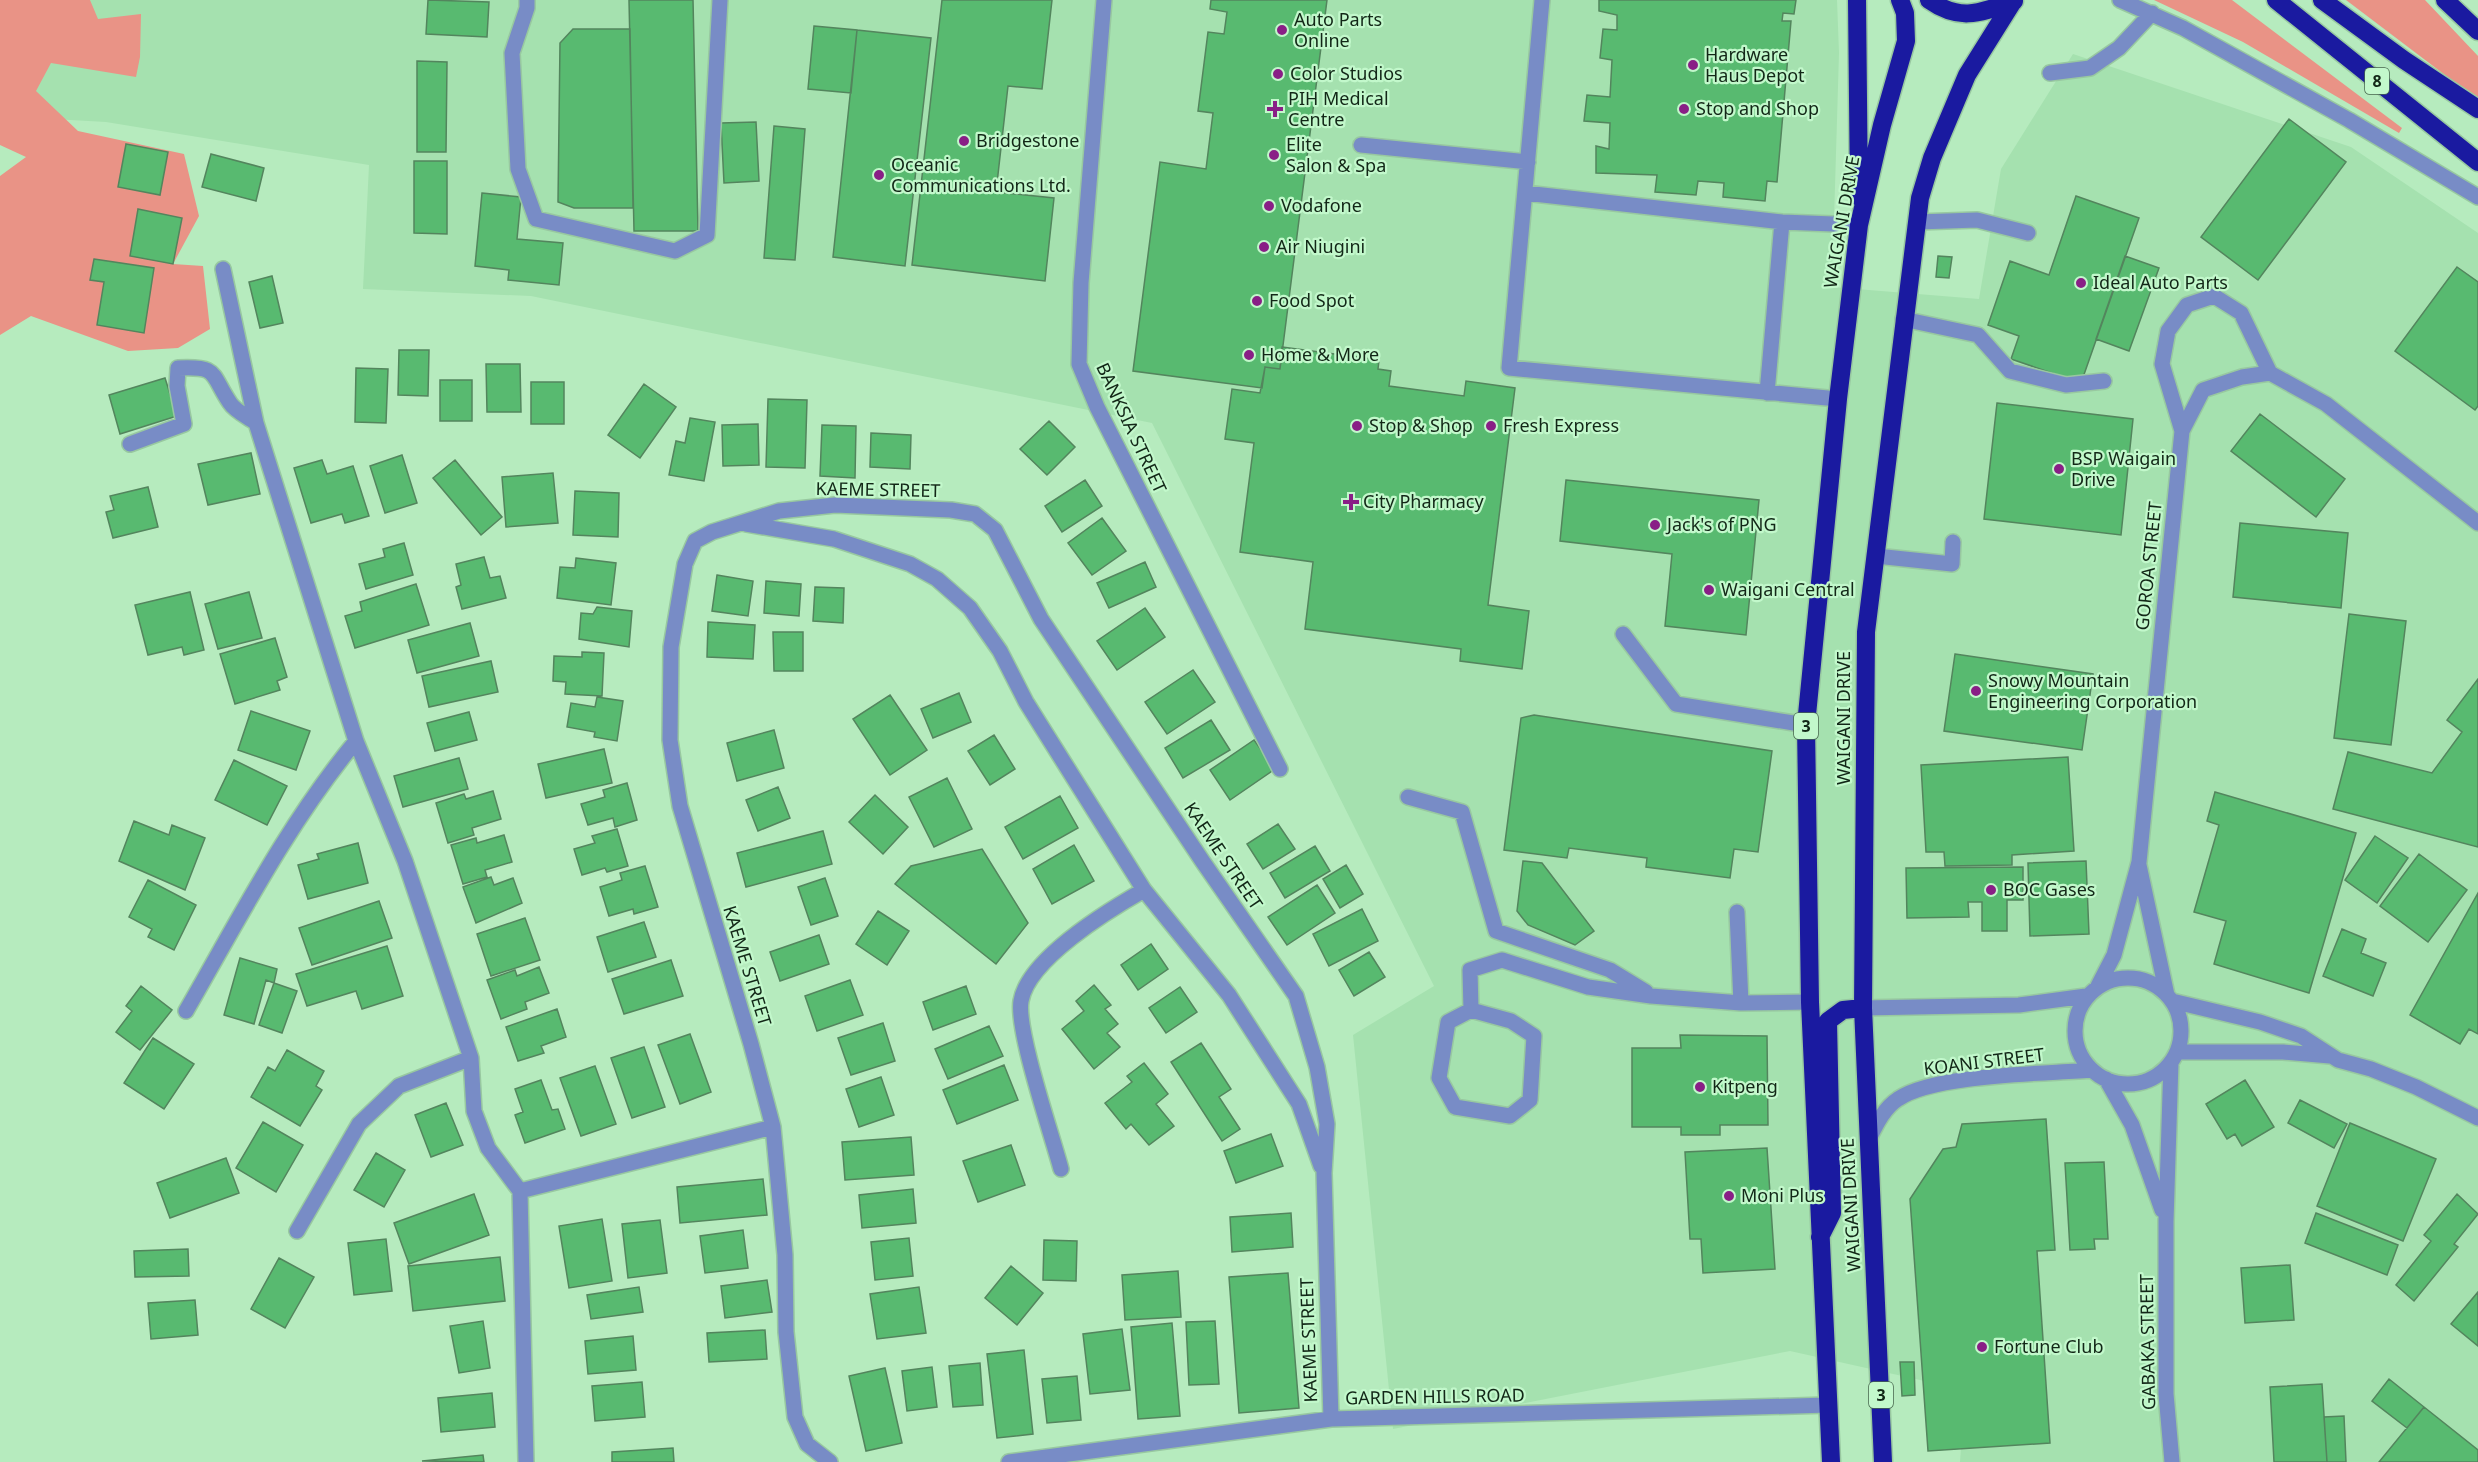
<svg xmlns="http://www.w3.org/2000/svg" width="2478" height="1462" font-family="'Noto Sans',sans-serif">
<rect width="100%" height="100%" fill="#b6ebbe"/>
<path fill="#a5e1af" d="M0,0h1837l2,53 -7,234 147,12 22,-130 72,-115 278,93 127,86v1229h-518l5,-72 -175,-39 -397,78 -40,-394 81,-49 -282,-563 -621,-127 -168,-7 6,-124 -263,-43 -106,-6z"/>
<path fill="#e99386" d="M0,0h90l8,19 43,-5 -1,43 -4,20 -85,-14 -15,28 42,40 106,23 15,62 -26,48 30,2 7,63 -32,19 -50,3 -97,-35 -31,19v-159l26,-19 -26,-12z
M2154,0h78l170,128 -3,5 -156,-91z
M2346,0h79l53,56v44z"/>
<path fill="#58ba70" stroke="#53855d" stroke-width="1.5" d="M428,0l61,2 -2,35 -61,-3z
M629,0h64l5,231h-64z
M942,0h110l-10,89 -34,-3 -12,106 58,6 -9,83 -133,-16z
M1211,0h116l-47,369 -15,-2 -3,21 -129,-17 27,-209 46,7 7,-56 -15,-2 10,-79 16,2 3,-22 -17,-3z
M1599,0h197l-2,14 -11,-1 -1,8h9l-14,161 -10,-1 -2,20 -42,-4 1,-14 -26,-2 -2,14 -41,-3 2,-17 -61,-2v-27l13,3 1,-26 -26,-2 3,-26 23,2 2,-37 -12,-2 3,-29 14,1v-15l-18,-4z
M814,26l43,4 -6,63 -43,-4z
M573,29h57l3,179h-59l-16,-6 2,-159z
M857,30l74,8 -26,228 -72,-9z
M417,61l30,1 -1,90h-29z
M2289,119l57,43 -88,118 -57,-43z
M756,122l3,59 -35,2 -3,-60z
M774,126l31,3 -10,131 -31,-2z
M126,144l42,8 -8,43 -42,-8z
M211,154l53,14 -8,33 -54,-14z
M414,161h33v73l-33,-1z
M482,193l39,4 -4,42 46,4 -4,42 -51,-5 1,-10 -34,-4z
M2076,196l63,22 -58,165 -70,-24 8,-23 -31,-11 22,-64 39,14z
M138,209l44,9 -9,46 -43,-8z
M1938,256l14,1 -3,21 -13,-1z
M2125,256l34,12 -30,83 -33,-12z
M94,259l60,9 -10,65 -47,-8 7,-43 -14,-2z
M2457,267l21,15v124l-3,4 -80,-59z
M272,276l11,47 -23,5 -11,-46z
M1282,347l97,13 -1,9 13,2 -2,15 75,10 2,-15 49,7 -27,217 41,6 -7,58 -62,-8 1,-12 -156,-20 8,-67 -73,-10 14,-109 -29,-4 7,-50 28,4 5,-26 15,2z
M399,350h30l-1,46 -30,-1z
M486,364h34l1,48h-34z
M356,368l32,1 -2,54 -31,-1z
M165,378l12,38 -57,18 -11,-39z
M440,380h32v41h-32z
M531,382h33v42h-33z
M644,384l32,23 -36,51 -32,-23z
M768,399l39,1 -2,68 -39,-1z
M1997,403l136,16 -12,116 -137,-16z
M2260,414l85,65 -29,38 -85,-66z
M690,418l25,4 -11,59 -35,-6 7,-34 9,2z
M1049,421l26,26 -28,28 -27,-26z
M758,424l1,41 -36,1 -1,-41z
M822,425l34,1 -1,52 -35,-2z
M871,433l40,2 -1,34 -40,-2z
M251,453l9,41 -52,11 -10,-41z
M402,455l15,48 -32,10 -15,-47z
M322,460l5,14 26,-8 16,50 -24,7 -3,-9 -31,9 -17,-55z
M455,460l47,57 -21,18 -48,-57z
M553,473l5,50 -52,4 -4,-50z
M1085,480l17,26 -40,26 -17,-26z
M1566,480l193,20 -13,135 -81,-9 7,-72 -112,-13z
M148,487l10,40 -45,11 -7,-26 8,-2 -4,-14z
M575,491l44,2 -1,44 -45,-2z
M1102,518l24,33 -34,24 -24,-32z
M2240,523l108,10 -7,75 -108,-11z
M404,543l9,32 -47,14 -7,-25 26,-7 -2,-8z
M484,557l6,21 10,-2 6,22 -44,11 -6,-22 5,-2 -5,-21z
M576,558l40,5 -5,42 -54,-7 3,-31 15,1z
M1145,562l11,25 -47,21 -12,-25z
M717,575l36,6 -5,35 -36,-5z
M766,581l35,3 -2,32 -35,-3z
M416,584l13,41 -74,23 -10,-32 17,-5 -2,-9z
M815,587l29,1 -1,35 -30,-2z
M190,592l14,58 -20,5 -2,-8 -34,8 -13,-50z
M249,592l13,46 -44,11 -13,-45z
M597,607l35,4 -3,36 -50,-8 2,-26 12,1z
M1145,608l20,29 -48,33 -20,-29z
M2349,614l57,7 -15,124 -57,-7z
M708,622l47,3 -2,34 -46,-2z
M470,623l9,33 -62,17 -9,-33z
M773,632h30v39h-29z
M275,638l12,39 -10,4 3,9 -45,14 -15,-50z
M582,652l22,1 -2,43 -37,-2 1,-12 -13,-1 1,-25 28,1z
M1955,654l138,20 -11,76 -138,-19z
M491,661l7,31 -69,15 -7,-31z
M1193,670l22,32 -48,32 -22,-32z
M2478,679v168l-145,-38 15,-57 84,21 30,-41 -15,-12z
M959,693l12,29 -38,16 -12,-29z
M890,695l37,55 -37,25 -37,-56z
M597,697l26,4 -6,40 -23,-4 1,-5 -28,-5 4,-24 24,4z
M251,711l59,20 -14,39 -58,-20z
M469,712l8,28 -42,11 -8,-28z
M1534,715l238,36 -14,101 -24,-3 -4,29 -84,-11 1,-9 -78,-10 -2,10 -63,-8 17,-132z
M1211,720l19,30 -47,28 -18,-30z
M774,730l10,38 -47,13 -10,-38z
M994,735l21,34 -25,16 -22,-34z
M1254,740l21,29 -45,31 -20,-30z
M604,749l8,34 -66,15 -8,-34z
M2068,757l6,94 -62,4v10l-67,1 -1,-14h-18l-5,-87z
M459,758l9,31 -65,18 -9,-31z
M234,760l53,26 -20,39 -52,-25z
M947,778l25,51 -38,18 -25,-50z
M627,783l10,37 -22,7 -2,-9 -25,7 -7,-21 24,-7 -2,-7z
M778,787l12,31 -32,13 -12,-31z
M493,791l8,28 -29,9 2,7 -26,8 -12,-40 28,-9 2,5z
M2215,792l141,41 -47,160 -95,-29 12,-43 -32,-9 25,-87 -12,-4z
M875,795l33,32 -25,27 -34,-32z
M1060,796l18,32 -55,31 -18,-32z
M134,821l35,14 3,-10 33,13 -20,52 -66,-29z
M1278,824l17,25 -32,20 -16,-25z
M617,829l11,37 -21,6 -2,-4 -23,7 -8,-26 21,-6 -3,-7z
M823,831l9,33 -86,23 -9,-34z
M504,835l8,27 -27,8 2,7 -24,7 -12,-39 25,-7 1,5z
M2375,836l33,22 -31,45 -32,-23z
M358,843l10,40 -60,16 -10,-34 21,-6 -2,-5z
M1074,845l20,36 -42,23 -19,-35z
M1315,846l15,25 -45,27 -15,-25z
M982,849l46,74 -32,41 -101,-80 16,-18z
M2419,854l48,36 -39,52 -48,-36z
M1523,861l19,2 52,68 -19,14 -47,-20 -11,-14z
M2086,861l3,73 -59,2 -2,-73z
M1346,865l17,29 -23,14 -17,-29z
M645,866l13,41 -24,7 -1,-5 -24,7 -9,-29 22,-7 -2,-7z
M2023,867v33h-16v31h-25v-29h-14l1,15 -62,1 -1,-50z
M491,877l3,8 19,-7 9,25 -46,20 -13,-36z
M825,878l13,38 -27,9 -13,-38z
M148,880l48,25 -22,45 -26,-13 4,-8 -23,-12z
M1317,885l18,28 -48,32 -19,-28z
M2478,893v141l-9,-5 -9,15 -50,-29z
M379,901l13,37 -80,27 -13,-37z
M1362,909l16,32 -49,25 -16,-32z
M878,911l31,20 -22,34 -31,-21z
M525,918l15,42 -49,16 -14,-42z
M644,922l12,35 -48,15 -11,-35z
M2342,929l24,10 -5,14 25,10 -13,33 -50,-20z
M819,935l10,29 -49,17 -10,-29z
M1151,944l17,25 -30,21 -17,-25z
M387,946l16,50 -41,13 -6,-18 -49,15 -11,-32z
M1369,952l16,25 -31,19 -15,-26z
M240,958l37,11 -3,14 -8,-3 -12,44 -30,-9z
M671,960l12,36 -59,18 -12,-35z
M539,967l10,26 -24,9 2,7 -26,10 -14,-39 28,-10 2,6z
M850,980l13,35 -46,16 -12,-35z
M274,983l23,8 -15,42 -23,-8z
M1094,985l17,20 -6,4 13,15 -11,9 13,14 -26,22 -32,-40 22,-18 -8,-10z
M141,986l31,24 -32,40 -24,-18 16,-21 -6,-5z
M966,986l10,28 -43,16 -10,-28z
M1180,987l17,25 -31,21 -17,-25z
M557,1009l9,28 -25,9 3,7 -26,8 -12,-34z
M883,1023l12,38 -44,14 -13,-37z
M989,1026l14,30 -55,23 -13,-30z
M690,1034l21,58 -31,12 -22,-59z
M1680,1035l87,1 1,89h-48v10h-39v-8h-49v-79h49z
M153,1038l41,26 -30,45 -40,-26z
M1201,1043l30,46 -12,8 21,32 -18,12 -51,-79z
M644,1047l21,60 -33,11 -21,-60z
M287,1050l37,21 -8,15 6,4 -22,36 -49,-29 17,-30 7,4z
M1144,1063l24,31 -12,10 18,22 -25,19 -18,-21 -5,5 -21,-26 27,-21 -5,-6z
M1004,1065l14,35 -61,24 -14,-34z
M595,1066l21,58 -35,12 -21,-58z
M881,1077l13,38 -35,12 -13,-38z
M541,1080l11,30 6,-1 7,20 -40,14 -10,-28 8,-3 -8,-23z
M2245,1080l29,47 -32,19 -7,-12 -8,5 -21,-35z
M2300,1100l47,24 -13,24 -46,-25z
M446,1103l17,42 -32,12 -16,-42z
M2046,1119l9,131 -18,1 13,192 -122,8 -18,-252 33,-50 13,-2 6,-23z
M263,1122l40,23 -27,47 -40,-24z
M2350,1123l86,36 -33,82 -86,-35z
M1271,1134l12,32 -47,17 -12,-32z
M911,1137l3,38 -69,5 -3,-38z
M1011,1145l14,40 -47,17 -15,-41z
M1767,1148l8,121 -72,4 -2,-34h-11l-5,-87z
M376,1153l29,17 -21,37 -30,-17z
M226,1158l13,35 -69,25 -13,-35z
M2104,1162l4,77h-14l1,10 -25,1 -5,-87z
M763,1179l4,36 -87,8 -3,-36z
M913,1189l3,34 -54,5 -3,-33z
M474,1194l15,41 -80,29 -15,-41z
M2457,1194l21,20 -24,30 4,3 -44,54 -18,-16 35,-44 -7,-6z
M1291,1213l2,34 -61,5 -2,-35z
M2316,1213l82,32 -11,30 -82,-32z
M602,1219l10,62 -43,7 -10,-62z
M660,1220l7,53 -39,5 -6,-54z
M743,1230l5,38 -43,5 -5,-37z
M909,1238l4,38 -38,4 -4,-38z
M386,1239l6,52 -38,4 -6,-52z
M1044,1240l33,1 -1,40 -33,-1z
M188,1249l1,27 -54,1 -1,-26z
M500,1257l5,44 -92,10 -5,-45z
M279,1258l35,19 -29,51 -34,-19z
M2290,1265l4,55 -49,3 -4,-55z
M1011,1266l32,27 -26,32 -32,-27z
M1178,1271l3,46 -56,3 -3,-45z
M1288,1273l11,135 -60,5 -10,-136z
M767,1280l5,32 -47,6 -4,-32z
M639,1287l4,25 -52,7 -4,-24z
M919,1287l7,46 -49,6 -7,-45z
M2478,1292v54l-27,-22z
M195,1300l3,35 -47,4 -3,-36z
M483,1321l7,47 -31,5 -9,-47z
M1215,1321l4,63 -30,1 -3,-63z
M1172,1323l8,93 -42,3 -7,-92z
M1122,1329l8,61 -40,4 -7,-60z
M765,1330l2,29 -58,3 -2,-29z
M633,1336l3,34 -48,4 -3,-33z
M1024,1350l9,84 -36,4 -10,-84z
M1900,1362h14l1,33 -13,1z
M980,1363l3,42 -30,2 -4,-41z
M932,1367l5,40 -30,4 -5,-40z
M885,1368l17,75 -36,8 -17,-75z
M1077,1376l4,44 -34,3 -5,-44z
M2389,1379l35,28 -17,21 -35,-27z
M642,1382l3,35 -50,4 -3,-35z
M2322,1384l5,78h-53l-4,-75z
M492,1393l3,34 -54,5 -3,-34z
M2424,1407l54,43v12h-99z
M2344,1416l2,46h-19l-3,-45z
M673,1448l1,14h-62v-10z
M483,1455l1,7 -62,-1z"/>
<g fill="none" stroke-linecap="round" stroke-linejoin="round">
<defs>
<path id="minor" d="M527,0v8l-15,45 6,116 18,50 139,32 32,-16 13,-235
M1104,0l-23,283 -2,81 18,43 183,362
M1542,0l-33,368 329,31
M2120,0l63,28 166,92 129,77
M2050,73l40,-5 29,-20 33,-35
M1361,145l167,17
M1525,193l257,29 77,3
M1917,222l60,-2 51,13
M223,269l33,154 100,318 49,120 66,197 3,53 14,37 32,43 6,271
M1903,319l75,16 32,36 56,14 38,-4
M1767,393l15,-171
M2182,431l-20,-67 6,-33 19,-26 27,-9 27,17 29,60
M130,444l54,-20 -7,-38 1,-18c41,-2 32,5 52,35 5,8 18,14 26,20
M746,524l88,15 76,25 27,15 33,29 30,43 26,51 118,188 85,105 70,109 22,62
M1876,556l76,8 1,-22
M1623,634l53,70 130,21
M1408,797l54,15 34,119 114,39 36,22
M2139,865l28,130
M1737,912l4,91 69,-1
M2075 1031a53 53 0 1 1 106 0a53 53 0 1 1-106 0Z
M2098,986l16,-31 25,-93 43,-431 21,-41 39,-13 28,-4 56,31 152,119
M2172,1001l88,21 41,14 37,24 33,9 45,18 62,31
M1863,1008l156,-3 67,-9
M1471,1010l-23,12 -9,56 16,29 55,9 20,-16 4,-64 -23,-15 -40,-11 -1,-40 32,-10 86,27 63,9 90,7
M186,1011c53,-92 102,-188 170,-270
M2177,1052h106l47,4
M2171,1062l-5,159v173l6,68
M2106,1079l26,46 30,85
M1869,1139c7,-14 15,-31 29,-40 36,-25 147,-25 194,-29
M1061,1169c-9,-34 -45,-139 -40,-168 7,-42 88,-91 123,-111
M520,1191l253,-64
M297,1231l62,-107 40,-38 72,-28
M830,1462l-23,-18 -12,-27 -9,-85 -1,-77 -12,-128 -22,-83 -71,-238 -10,-66 1,-93 14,-83 10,-23 17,-9 67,-21 56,-6 116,5 24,4 20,16 46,89 162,243 93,134 21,71 10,57 -3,49 7,246
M1009,1462l322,-43 497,-14"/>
<path id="highway" d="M1857,0l2,197
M1929,0c31,22 51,13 85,1
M2276,0l202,162
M2322,0l82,60 74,49
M2445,0l33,31
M1820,1237l12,-24 -4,-192 15,-11 20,-2
M1831,1462l-21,-460 -4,-277 32,-326 21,-174 23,-100 24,-84 -1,-28 -5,-13
M1883,1462l-20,-454 3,-376 54,-434 12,-40 35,-83 47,-75"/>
</defs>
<use href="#minor" stroke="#98c8a0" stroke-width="18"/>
<use href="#highway" stroke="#98c8a0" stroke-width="21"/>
<use href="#minor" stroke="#788cc6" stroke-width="15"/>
<use href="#highway" stroke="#1a1aa0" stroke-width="18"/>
</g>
<g fill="#891f86" stroke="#c2f8cb" stroke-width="2">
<circle cx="1282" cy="30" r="6"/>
<circle cx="1693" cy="65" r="6"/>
<circle cx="1278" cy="74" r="6"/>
<path d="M1272 100h6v6h6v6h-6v6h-6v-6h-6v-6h6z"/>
<circle cx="1684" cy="109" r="6"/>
<circle cx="964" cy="141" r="6"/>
<circle cx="1274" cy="155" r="6"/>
<circle cx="879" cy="175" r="6"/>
<circle cx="1269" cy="206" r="6"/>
<circle cx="1264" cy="247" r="6"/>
<circle cx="2081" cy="283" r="6"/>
<circle cx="1257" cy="301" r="6"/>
<circle cx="1249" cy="355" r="6"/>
<circle cx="1357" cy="426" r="6"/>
<circle cx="1491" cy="426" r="6"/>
<circle cx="2059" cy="469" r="6"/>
<path d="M1348 493h6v6h6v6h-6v6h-6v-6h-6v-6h6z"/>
<circle cx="1655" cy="525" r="6"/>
<circle cx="1709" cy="590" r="6"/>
<circle cx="1976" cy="691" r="6"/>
<circle cx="1991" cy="890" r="6"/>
<circle cx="1700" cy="1087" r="6"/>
<circle cx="1729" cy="1196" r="6"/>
<circle cx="1982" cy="1347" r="6"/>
</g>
<g text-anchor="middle" stroke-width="4.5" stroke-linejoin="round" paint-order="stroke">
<g fill="#c2f8cb" stroke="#47664d" stroke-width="1.5">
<rect x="2365" y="68" width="24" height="26" rx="4.5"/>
<rect x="1794" y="713" width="24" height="26" rx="4.5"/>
<rect x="1869" y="1382" width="24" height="26" rx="4.5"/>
</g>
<g font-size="16" font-weight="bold" fill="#122717">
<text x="2377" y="87">8</text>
<text x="1806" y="732">3</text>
<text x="1881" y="1401">3</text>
</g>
<g font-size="18" fill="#122717" stroke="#c2f8cb" text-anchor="start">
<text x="1294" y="26">Auto Parts<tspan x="1294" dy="21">Online</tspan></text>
<text x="1705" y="61">Hardware<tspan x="1705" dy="21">Haus Depot</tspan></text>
<text x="1290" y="80">Color Studios</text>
<text x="1288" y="105">PIH Medical<tspan x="1288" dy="21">Centre</tspan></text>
<text x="1696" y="115">Stop and Shop</text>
<text x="976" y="147">Bridgestone</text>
<text x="1286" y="151">Elite<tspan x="1286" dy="21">Salon &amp; Spa</tspan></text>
<text x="891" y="171">Oceanic<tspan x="891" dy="21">Communications Ltd.</tspan></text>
<text x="1281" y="212">Vodafone</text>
<text x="1276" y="253">Air Niugini</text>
<text x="2093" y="289">Ideal Auto Parts</text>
<text x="1269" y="307">Food Spot</text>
<text x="1261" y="361">Home &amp; More</text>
<text x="1369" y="432">Stop &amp; Shop</text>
<text x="1503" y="432">Fresh Express</text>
<text x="2071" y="465">BSP Waigain<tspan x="2071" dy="21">Drive</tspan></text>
<text x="1363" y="508">City Pharmacy</text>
<text x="1667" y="531">Jack's of PNG</text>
<text x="1721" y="596">Waigani Central</text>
<text x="1988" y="687">Snowy Mountain<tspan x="1988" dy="21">Engineering Corporation</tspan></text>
<text x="2003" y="896">BOC Gases</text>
<text x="1712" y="1093">Kitpeng</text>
<text x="1741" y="1202">Moni Plus</text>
<text x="1994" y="1353">Fortune Club</text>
</g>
<g font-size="18" fill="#122717" stroke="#c2f8cb">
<text transform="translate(1842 222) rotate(-80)" y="6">WAIGANI DRIVE</text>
<text transform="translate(1131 428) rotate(65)" y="6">BANKSIA STREET</text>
<text transform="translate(878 490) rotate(1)" y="6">KAEME STREET</text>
<text transform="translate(2149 566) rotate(-84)" y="6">GOROA STREET</text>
<text transform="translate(1844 718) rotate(-90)" y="6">WAIGANI DRIVE</text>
<text transform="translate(1223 856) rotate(56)" y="6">KAEME STREET</text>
<text transform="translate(747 966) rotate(73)" y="6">KAEME STREET</text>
<text transform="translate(1984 1062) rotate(-7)" y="6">KOANI STREET</text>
<text transform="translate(1851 1205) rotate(-93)" y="6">WAIGANI DRIVE</text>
<text transform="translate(1309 1340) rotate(-92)" y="6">KAEME STREET</text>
<text transform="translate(2148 1342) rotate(-91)" y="6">GABAKA STREET</text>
<text transform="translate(1435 1397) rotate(-1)" y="6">GARDEN HILLS ROAD</text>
</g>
</g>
</svg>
